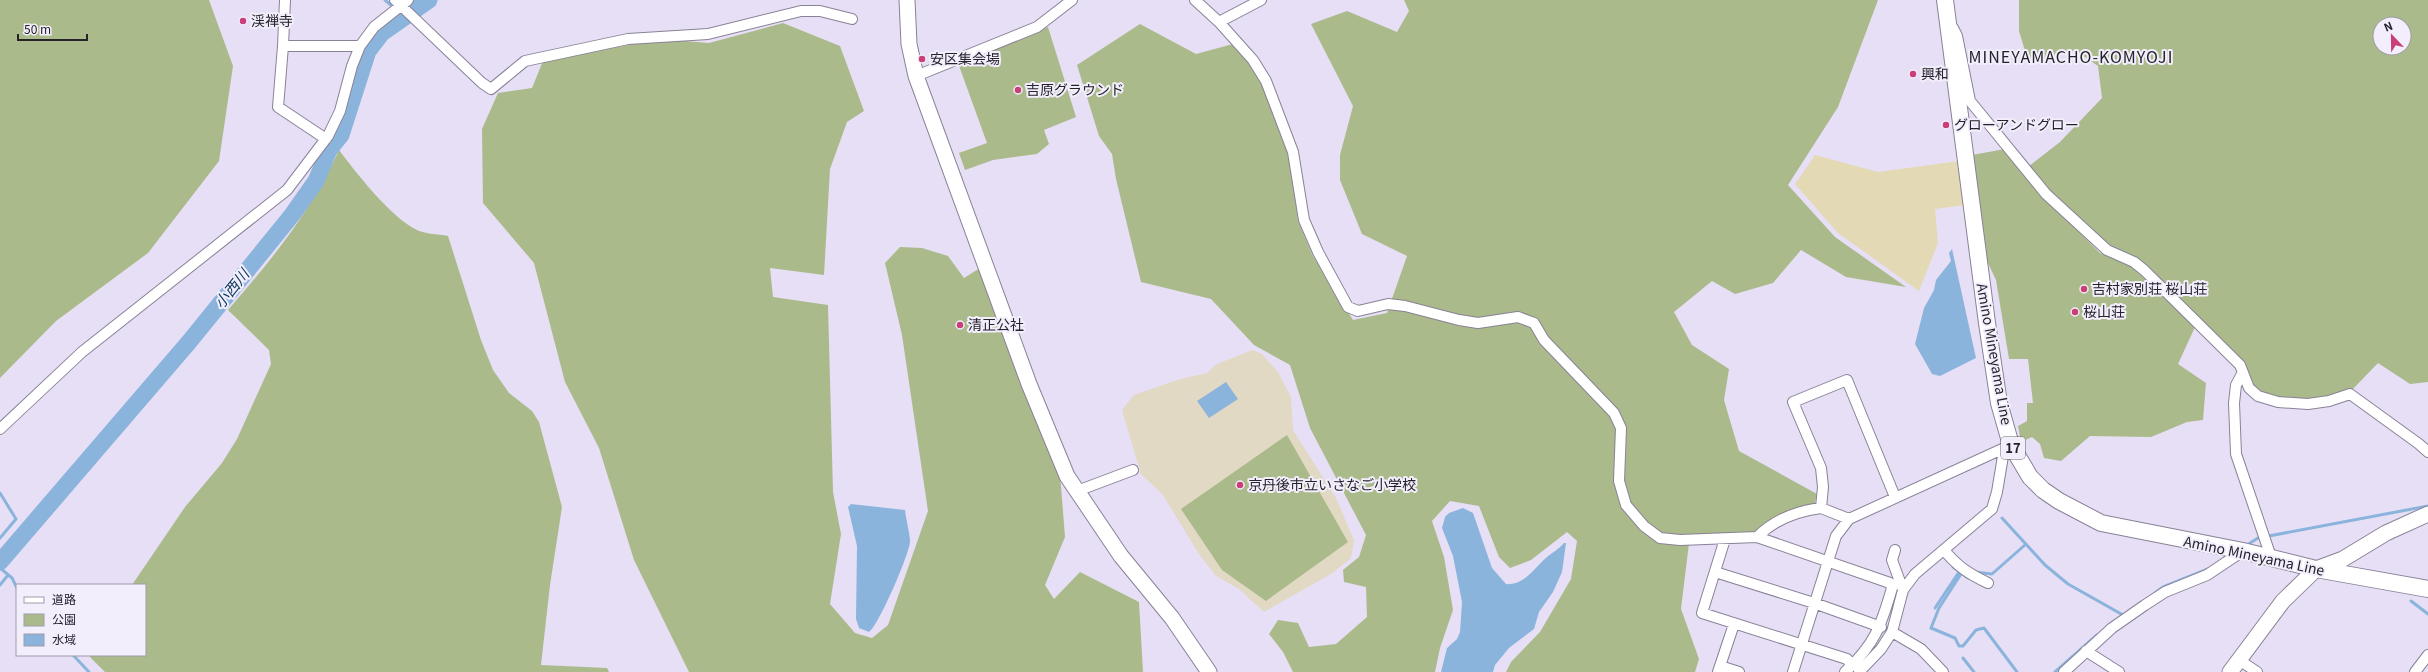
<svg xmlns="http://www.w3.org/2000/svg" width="2428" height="672" font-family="Georgia,'Noto Sans JP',serif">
<rect width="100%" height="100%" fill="#e7dff6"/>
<path fill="#e1d9c3" d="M1253,350l9,4 16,18 13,25 2,33 43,68 18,42 -3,18 -20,16 -67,38 -25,-23 -23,-13 -17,-22 -36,-59 -22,-21 -19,-64 12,-15 43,-15 30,-7 10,-9z"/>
<path fill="#aaba8b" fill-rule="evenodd" d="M0,0h209l24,66 -14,95 -71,92 -92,68 -56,57z
M1404,0h474l-40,107 -50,78 47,52 71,50 -60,-10 -45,-27 -28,33 -38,11 -23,-13 -38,31 18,33 37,24 -5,31 15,51 78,43 -3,12 -38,12 -21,14 -32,3h-33l-9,74 18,50 -4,13h-189l5,-10 29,-30 31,-53 6,-38 -10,-9 -36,28 -21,8 -11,-11 -20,-51 -29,-5 -18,20 12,36 9,53 -13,38 -5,24h-142l-10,-20 -14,-18 9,-14 20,3 11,24 27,-3 31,-27 -1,-30 -22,-5 -1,-12 16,-13 7,-22 -56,-107 -20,-63 -36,-20 -43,-46 -70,-17 -25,-103 -4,-25 -13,-18 -22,-71 63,-41 56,30 37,-10 17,18 13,21 26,69 9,69 14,33 41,66 34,-7 20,-57 -45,-22 -22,-54v-25l13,-49 -42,-82 36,-13 50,21 12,-21z
M2019,0h409v382l-18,2 -32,-21 -27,28 -43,10 -29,-2 -19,-7 -8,-6 -30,-43 -82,-83 -30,-13 -55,-50 -26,-31 31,-24 42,-44 -4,-32 -23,-16 -46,14 -10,-33zM2380,24h24v24h-24z
M783,23l57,23 24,65 -17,11 -17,47 -6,106 -54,-7 3,29 55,8 5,187 8,42 -11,70 25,29 17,5 16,-13 40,-114 -26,-176 -17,-72 15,-16 22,1 26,8 16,22 16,-10 80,206 5,63 -20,48 9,14 26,-27 59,30 4,70h-454l-55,-112 -35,-112 -34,-66 -31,-119 -51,-60 -1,-74 16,-36 34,-5 11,-27 117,-22 49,4z
M1048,27l28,90 -32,13 5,14 -12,10 -44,6 -28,10 -6,-17 28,-10 -29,-80z
M2005,149l41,50 54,54 31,13 64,61 -17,37 28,19 -3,37 -16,2 -36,15 -61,-1 -29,25 -17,-3 -4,-14 -8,-7 -11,5 -3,-16 9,-5v-18h6l-5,-44h-19l-13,-79 -10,-21 -14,-104z
M339,150c18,24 51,66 76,79 9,5 23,5 33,7l33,104 12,30 16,23 23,18 7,11 23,85 -12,78 -9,80 66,3 2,4h-504l-15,-15 1,-2h54v-70h-13l53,-78 37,-44 15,-24 34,-75 -2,-14 -41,-40c45,-52 82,-97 111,-160z
M1287,435l61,107 -82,59 -44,-31 -41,-61z"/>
<path fill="#e3dab5" d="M1815,155l63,17 81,-11 6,44 -30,4 3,34 -19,48 -81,-58 -43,-49z"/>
<path fill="#8bb4dc" d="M1952,249l24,109 -36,18 -8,-2 -17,-30 9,-36 10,-18 2,-10 15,-19 -2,-8z
M1226,382l12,17 -29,19 -12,-17z
M851,504l54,6c1,10 5,24 5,31 0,12 -32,86 -41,91l-10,-4 -3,-9 1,-73 -9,-39z
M1463,508l10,5 19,55 14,16c18,2 29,-17 41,-27 6,-5 12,-8 17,-14h2l-4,29 -9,20 -14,20 -5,17 -25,19 -14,17 -2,7h-52l6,-24 10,-9 3,-7 2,-30 -9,-46 -11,-28 3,-11 4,-4z"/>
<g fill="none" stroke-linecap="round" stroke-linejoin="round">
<path stroke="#8bb4dc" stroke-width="3" d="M385,0l20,17
M0,493l16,26 -16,19
M2002,518l43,47 23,19 55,31
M2250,543l8,-5 170,-32
M1953,567l15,11
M0,568l12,10 5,10
M1975,572l17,2 34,-30
M1961,574l-22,34 -8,20 24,10 4,8h4l13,-16 8,-2 33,44
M0,585l8,-10
M2155,593l8,-6 45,-18
M2411,601l17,13
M1935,608l24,-36
M73,655l16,17
M1963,658l11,14
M2055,672l42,-37"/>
<path stroke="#8bb4dc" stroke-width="17" d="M0,562l189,-220 103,-127 24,-34 13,-31 12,-15 27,-84 14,-18 47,-33"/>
<defs>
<path id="street" d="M395,0l87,83 9,6 34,-28 103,-22 80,-5 93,-23h19l32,8
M1195,0l24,22 34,38 13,21 27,71 11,68 14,32 30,55 10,4 30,-7 17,2 54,14 19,3 40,-6 16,6 10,17 70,73 7,15 -2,53 7,24 18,21 16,12 20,2 77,-3 133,46 2,5c-11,38 -17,56 -47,84
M1219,22l42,-22
M1953,28l4,8 13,65 76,93 61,56 27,12 10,8 96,95 9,23 9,8 20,6 30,2 21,-3 21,-7 69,50 9,8
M283,46l2,-46
M916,76l121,-49 35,-27
M326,139l-48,-32 5,-61h77
M2242,374l-6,11 -2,18 2,51 35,103
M0,429l82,-77 205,-162 41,-54 12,-25 12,-45 8,-20 14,-19 34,-27
M1077,491l56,-21
M1849,519l-28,-11 2,-21 -2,-19 -28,-66 54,-22 48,117
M1757,537c18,-18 40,-26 64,-29
M1725,539l-23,74 145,46 5,7
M1895,550l-3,10 11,30
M1944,550c13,16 25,24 44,33
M1715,572l99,31 67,24
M1892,632l29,17 22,23
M2086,651l33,21
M2239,660l18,12
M1720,666l19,6
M1718,672l16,-48
M1793,672l43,-136 13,-17 162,-74
M1859,672l22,-23 11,-17 11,-42 12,-16 77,-65 5,-17 7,-42
M2064,672l48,-44 33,-23 20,-13 42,-17 36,-24
M2415,672l13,-17"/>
<path id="secondary" d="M907,0l2,44 7,32 113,308 38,92 54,80 51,62 37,54
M2230,672l53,-71 33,-32 27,-10 43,-26 42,-19"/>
<path id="primary" d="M1945,0l42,323 12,80 12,42 19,32 13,13 16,11 42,22 142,28 73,18 112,20"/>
</defs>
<use href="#street" stroke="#898297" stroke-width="12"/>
<use href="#secondary" stroke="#898297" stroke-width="17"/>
<use href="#primary" stroke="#898297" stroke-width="18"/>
<use href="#street" stroke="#fff" stroke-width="10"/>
<use href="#secondary" stroke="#fff" stroke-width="15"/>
<use href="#primary" stroke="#fff" stroke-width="16"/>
</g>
<g fill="#c93f76" stroke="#f2eefc" stroke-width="1.5">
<circle cx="243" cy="21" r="4"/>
<circle cx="922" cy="59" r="4"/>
<circle cx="1913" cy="74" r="4"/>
<circle cx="1018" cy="90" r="4"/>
<circle cx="1946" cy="125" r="4"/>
<circle cx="2084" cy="289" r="4"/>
<circle cx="2075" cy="312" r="4"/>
<circle cx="960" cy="325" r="4"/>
<circle cx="1240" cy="485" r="4"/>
</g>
<g text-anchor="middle" stroke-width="4" stroke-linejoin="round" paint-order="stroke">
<rect fill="#f2eefc" stroke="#625f69" stroke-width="1" x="2001" y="437" width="24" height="22" rx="3"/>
<g font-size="13" font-weight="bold" fill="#25222a">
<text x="2013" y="453">17</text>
</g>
<g font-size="14" fill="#25222a" stroke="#f2eefc" text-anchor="start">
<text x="251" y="26">渓禅寺</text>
<text x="930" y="64">安区集会場</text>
<text x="1921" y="79">興和</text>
<text x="1026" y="95">吉原グラウンド</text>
<text x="1954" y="130">グローアンドグロー</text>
<text x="2092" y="294">吉村家別荘 桜山荘</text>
<text x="2083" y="317">桜山荘</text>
<text x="968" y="330">清正公社</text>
<text x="1248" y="490">京丹後市立いさなご小学校</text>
</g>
<g font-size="14" fill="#25222a" stroke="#f2eefc">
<text transform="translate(1994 354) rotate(80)" y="5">Amino Mineyama Line</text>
<text transform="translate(2254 556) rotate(12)" y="5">Amino Mineyama Line</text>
</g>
<g font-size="15" font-style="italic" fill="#0e3c62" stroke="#f2eefc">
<text transform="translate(232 289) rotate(-51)" y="5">小西川</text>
</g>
<g font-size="16" letter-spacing="1" fill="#25222a" stroke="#f2eefc">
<text x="2071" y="63">MINEYAMACHO-KOMYOJI</text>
</g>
</g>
<rect x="16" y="584" width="130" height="72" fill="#f2eefc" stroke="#a09ca8"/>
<rect x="24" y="597" width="20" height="6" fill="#ffffff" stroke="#a09ca8"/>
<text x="52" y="604" font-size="12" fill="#25222a">道路</text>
<rect x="24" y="614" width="20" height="12" fill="#aaba8b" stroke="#a09ca8"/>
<text x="52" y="624" font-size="12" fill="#25222a">公園</text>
<rect x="24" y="634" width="20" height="12" fill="#8bb4dc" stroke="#a09ca8"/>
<text x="52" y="644" font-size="12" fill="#25222a">水域</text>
<g transform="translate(2392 36) rotate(338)"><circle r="19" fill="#f2eefc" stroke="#a09ca8"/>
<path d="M0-3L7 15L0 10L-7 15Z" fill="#c93f76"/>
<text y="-6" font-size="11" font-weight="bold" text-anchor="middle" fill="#25222a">N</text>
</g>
<path d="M18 34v6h69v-6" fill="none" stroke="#25222a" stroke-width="2"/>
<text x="24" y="34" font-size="12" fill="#25222a" stroke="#f2eefc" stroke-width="3" paint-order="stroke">50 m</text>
</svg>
